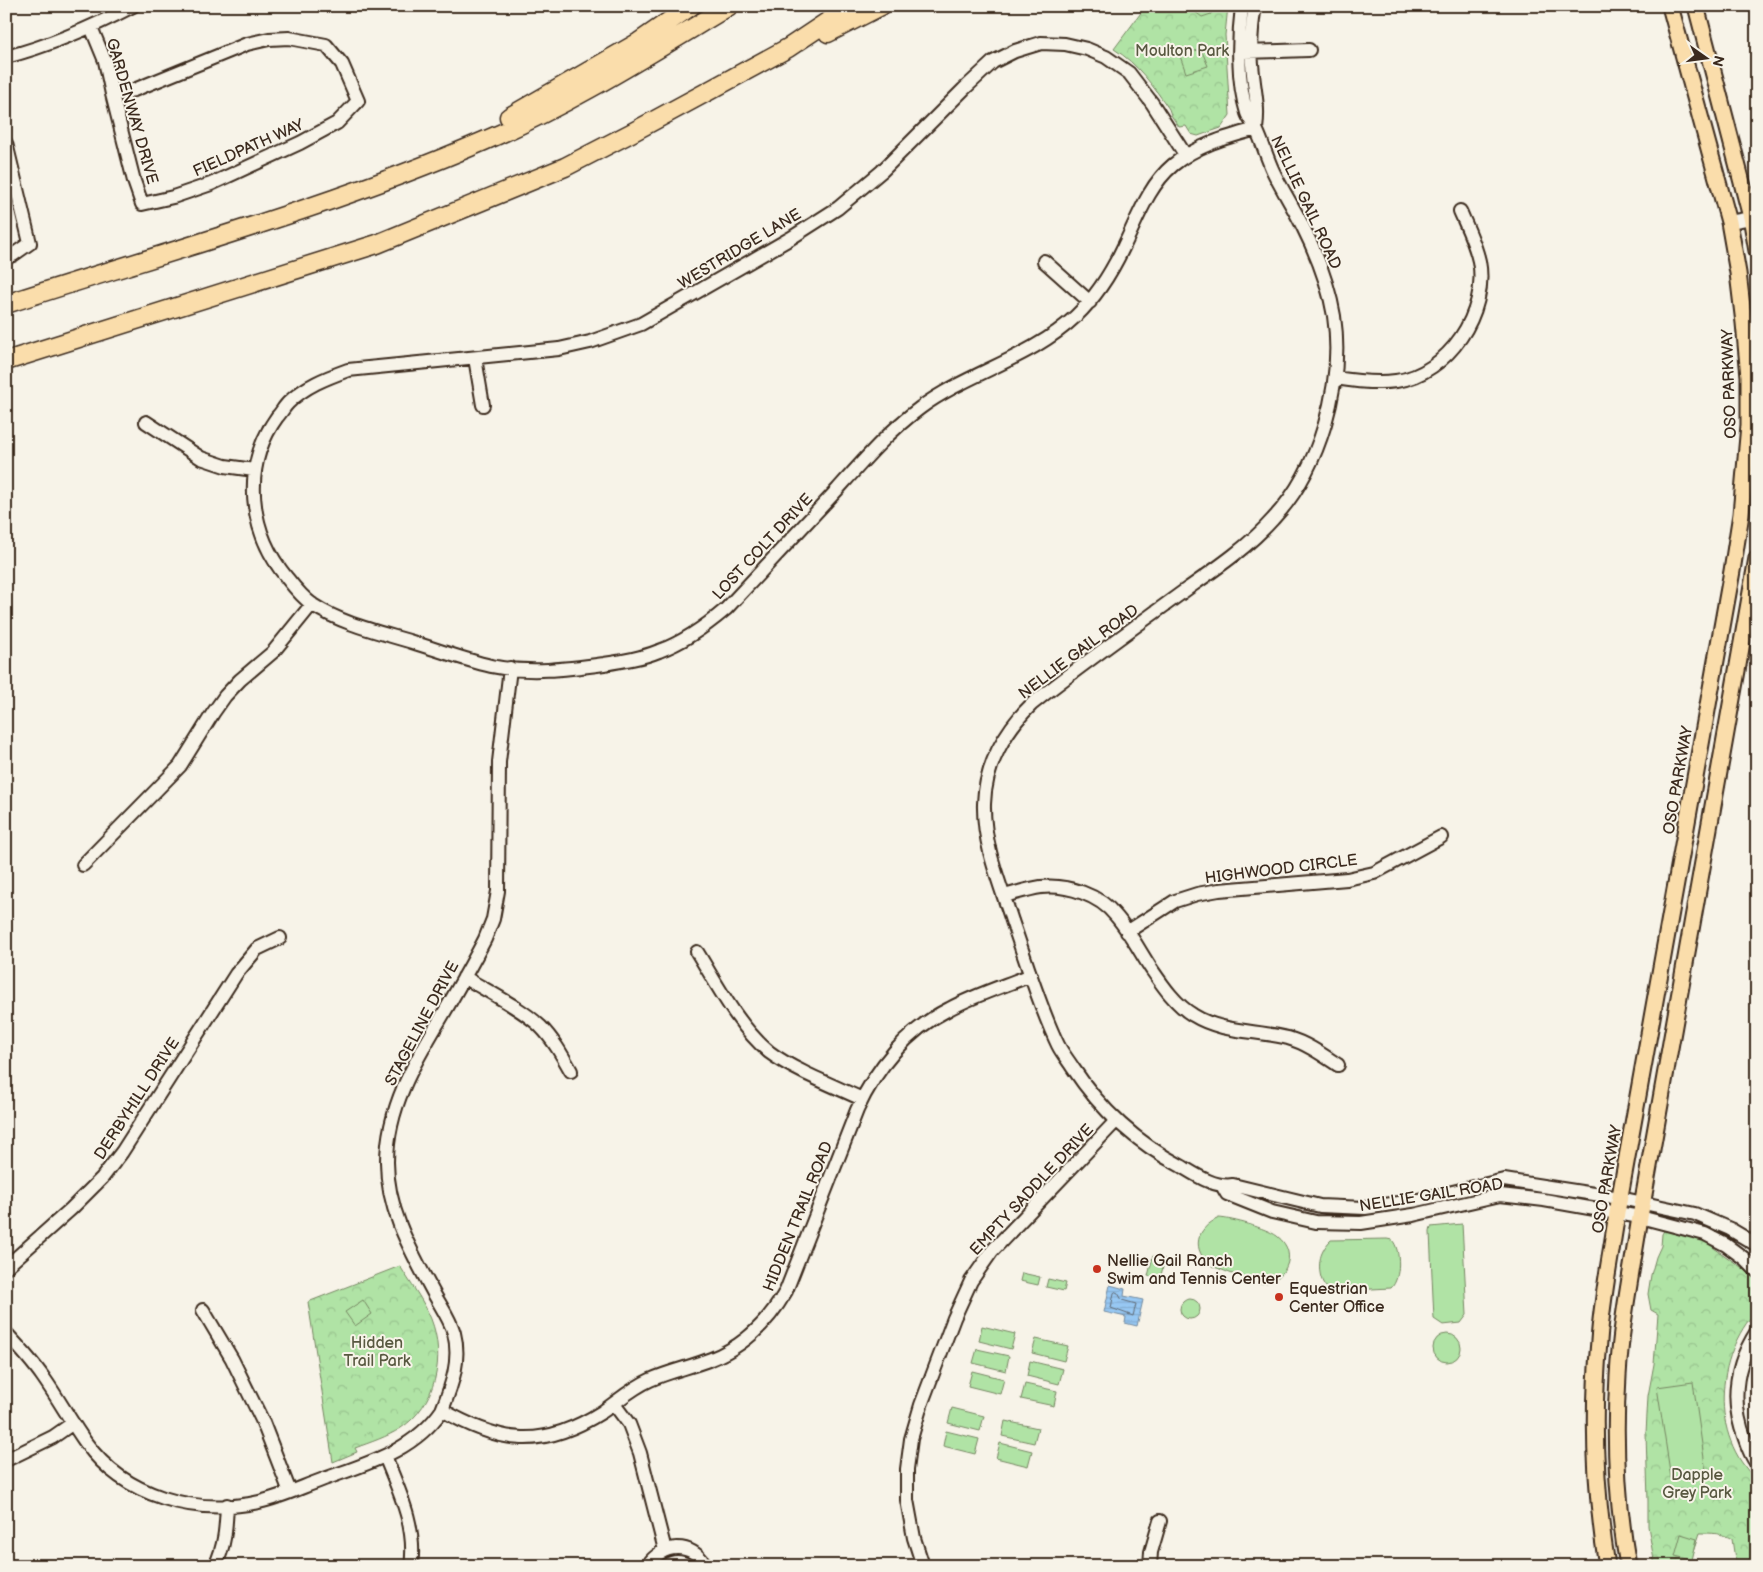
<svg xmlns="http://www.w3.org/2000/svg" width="1763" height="1572" font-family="'Balsamiq Sans',sans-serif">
<defs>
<pattern id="park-crowns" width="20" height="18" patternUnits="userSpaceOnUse" patternTransform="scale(1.25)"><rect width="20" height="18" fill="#b0e3a5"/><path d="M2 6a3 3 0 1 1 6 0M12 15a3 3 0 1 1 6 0" fill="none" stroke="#98c38e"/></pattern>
<pattern id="water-rules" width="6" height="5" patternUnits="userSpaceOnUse" patternTransform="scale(1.25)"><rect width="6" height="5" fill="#97c8f3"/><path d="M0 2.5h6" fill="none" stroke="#83acd0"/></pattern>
</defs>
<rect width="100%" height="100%" fill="#f7f3e8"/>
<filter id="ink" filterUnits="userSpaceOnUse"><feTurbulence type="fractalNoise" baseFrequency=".02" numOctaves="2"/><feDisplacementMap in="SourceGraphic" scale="10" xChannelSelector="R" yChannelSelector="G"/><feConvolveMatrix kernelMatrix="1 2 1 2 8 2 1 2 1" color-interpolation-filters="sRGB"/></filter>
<g filter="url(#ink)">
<path fill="url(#park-crowns)" stroke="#768662" d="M1146,6h82l-3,29 5,80 -9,13 -23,8 -7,-2 -5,-8 -7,1 -8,-12 -2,-6c-16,-23 -31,-45 -55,-60z
M1665,1229l34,9 8,4 7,6 30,21 13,13v28c-42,46 -48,126 0,170v52l-6,34h-15l-4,-27c-10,-6 -20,-6 -32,-6l-11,33h-34l-7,-40v-25l-2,-68 2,-37 6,-32 4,-50 -7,-4 -3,-16 3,-19 5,-18 5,-11 1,-12z
M400,1266c10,17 24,35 31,53 15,38 5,86 -30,109 -14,9 -30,14 -46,20l2,4 -24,10 -25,-160z"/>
<path fill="#b0e3a5" stroke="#768662" d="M1187,6h25l-1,8 -9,3z
M1201,49l7,17 -22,7 -6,-17z
M1219,1218c14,1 47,10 58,18 24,18 7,48 -19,48l-46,-18c-22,-16 -16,-38 7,-48z
M1462,1224l5,91 -6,8 -18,2 -9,-6 -4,-87 1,-5z
M1387,1239l5,1c9,9 9,39 -1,48l-58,3c-14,-3 -16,-27 -11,-38 2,-5 5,-9 9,-13z
M1153,1256l12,3 -5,20 -12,-3z
M1022,1273l18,4 -2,8 -18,-4z
M1048,1279l18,4 -2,8 -18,-4z
M1180 1309a10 10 0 1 1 20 0a10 10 0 1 1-20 0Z
M363,1300l9,14 -17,12 -10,-14z
M982,1326l33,8 -4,15 -32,-8z
M1433 1348a14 14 0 1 1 28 0a14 14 0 1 1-28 0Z
M1036,1339l32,7 -4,15 -32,-8z
M977,1349l32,7 -3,15 -33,-8z
M1030,1361l33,8 -4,15 -32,-8z
M972,1371l32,8 -4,15 -32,-8z
M1693,1382l13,90 -35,6 -14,-91z
M1025,1384l32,7 -3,15 -33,-7z
M952,1408l32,8 -4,15 -32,-8z
M1005,1421l33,7 -4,15 -32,-7z
M946,1431l33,8 -4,15 -32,-8z
M1000,1443l32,8 -4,15 -32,-8z
M1681,1534l16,5 -5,21 -17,-4z"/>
<path fill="url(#water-rules)" stroke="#72899e" d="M1110,1285l15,4 -1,7 19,4 -6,26 -12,-3 1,-6 -22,-5z"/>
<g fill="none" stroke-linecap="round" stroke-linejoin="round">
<path stroke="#606973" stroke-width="1" d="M1116,1292l2,1 4,7 14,4 -3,12 -22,-8 3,-15z"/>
<defs>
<path id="minor" d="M1242,6c-4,32 -5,75 5,107 2,6 7,12 10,18 6,13 10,27 16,40 9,19 21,37 30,56 14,28 26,59 31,89 10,68 -14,153 -61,203 -25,28 -56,49 -86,70 -52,38 -105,75 -155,115 -27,26 -47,62 -48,100 -1,40 16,80 28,117 15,42 27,85 46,124 4,8 10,15 15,23 27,41 64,75 108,98 15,9 34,22 52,19l87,21 45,2 53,-8 86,-20 116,18 75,16 35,15 27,16
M1255,6c-4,22 -5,45 -2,68 2,20 6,34 3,55
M91,27l14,34 7,33 22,87 8,23 31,-7 38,-13 89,-41 37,-20 21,-22 -16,-37 -16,-19 -37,-7 -20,1 -22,5 -113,46 -22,4
M1244,52l65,-2
M6,57c46,-12 85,-29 127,-51
M6,143l24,100 -17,12 -7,3
M1186,156l-34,-53 -23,-30 -23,-16 -19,-8 -22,-5 -24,-1 -26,8 -22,11 -29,27 -82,82 -44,37 -47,30 -150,86 -51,18 -31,7 -211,21c-22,8 -43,16 -60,33 -4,4 -7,10 -11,14 -36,50 -28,115 10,161 7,9 16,20 26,27 29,19 66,27 99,37 26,8 53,18 79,24 38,8 76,3 113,-2 19,-3 38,-6 55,-13 25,-9 47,-25 67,-42 37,-40 74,-79 111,-119 26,-29 52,-59 83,-82 49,-36 112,-50 156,-92 20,-19 35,-43 47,-68 14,-28 25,-62 50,-83 24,-20 54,-28 83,-36
M1729,222l28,-5
M1044,261l46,41
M475,358l8,47
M1335,378c19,3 41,6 61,3 52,-7 93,-69 83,-120 -4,-18 -12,-34 -19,-50
M146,422l55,36 24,8 29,4
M83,865l97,-99 33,-53 12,-17 15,-16 33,-28 39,-48
M1004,896c12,-3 24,-7 37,-9 26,-3 59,8 75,29 14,16 24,36 36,54 11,16 24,35 41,45 29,18 62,15 95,23 18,5 35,17 50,27
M1127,932l48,-31 22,-7 22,-4 128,-11 27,-6 67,-36
M697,952c21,34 41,74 72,100 24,18 65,34 93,47
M464,977c23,14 57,31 76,49 13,13 22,29 31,45
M1223,1187l4,7 45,18 44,10 45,1 52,-8 87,-20 44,5 96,17 65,17 21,11 19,14 12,12
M6,1267l65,-58 31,-31 20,-26 114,-178 21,-25 23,-11
M203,1310l29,49 30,61 28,72
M1757,1331c-22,34 -27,70 -12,108 3,9 6,17 12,25
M6,1333c13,14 26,28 37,44 15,21 28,45 43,66 39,54 110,73 173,59 22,-5 43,-15 65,-23 44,-16 90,-28 118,-69 59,34 100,40 160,2 16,-11 30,-24 48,-32 20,-9 41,-13 61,-21 33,-13 58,-38 75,-68l71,-181c19,-42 50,-80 92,-101 26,-14 55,-23 82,-34
M614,1404l15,20 11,29 25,97
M442,1410c10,-25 19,-50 12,-77 -4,-14 -14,-28 -21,-41 -22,-41 -46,-82 -46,-130 0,-54 27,-99 54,-144 15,-26 30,-52 44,-79l8,-20 5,-28 1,-129 11,-94
M385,1456c14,35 32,71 26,110
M6,1460l47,-23 20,-14
M215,1566c10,-20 11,-39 12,-61
M647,1566c16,-23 44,-25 59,0
M923,1566l-9,-28 -7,-38v-31l4,-30 10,-34 33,-87 17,-37 21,-30 124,-130
M1150,1566l1,-14 9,-31"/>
<path id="major" d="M1696,6l55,211 6,34
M1607,1566c-12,-75 -15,-150 -8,-225 3,-43 12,-86 18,-128l115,-642 9,-57 8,-89v-49l-5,-53 -6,-50 -9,-51 -59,-216
M1628,1566c-11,-63 -14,-127 -10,-190 3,-54 14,-106 22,-159l117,-659"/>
<path id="highway" d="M828,33l53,-27
M509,117l130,-75 52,-36
M6,304c160,-52 323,-96 478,-163 85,-36 165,-87 245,-135
M6,361l371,-117 188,-77 66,-34 157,-85 63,-42"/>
</defs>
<use href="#minor" stroke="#3b2a1e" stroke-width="16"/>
<use href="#major" stroke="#3b2a1e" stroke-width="19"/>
<use href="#highway" stroke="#3b2a1e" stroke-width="21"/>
<use href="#minor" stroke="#f7f3e8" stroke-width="12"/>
<use href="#major" stroke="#faddab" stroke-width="15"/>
<use href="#highway" stroke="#faddab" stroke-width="18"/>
</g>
</g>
<g fill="#c8321e" stroke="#f7f3e8" stroke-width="2">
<circle cx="1097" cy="1269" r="5"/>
<circle cx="1279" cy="1297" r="5"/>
</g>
<g text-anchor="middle" stroke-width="4" stroke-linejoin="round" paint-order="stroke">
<g font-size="16" fill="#585840" stroke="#f7f3e8">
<text x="1182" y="56">Moulton Park</text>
<text x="377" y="1348">Hidden<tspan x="377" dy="18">Trail Park</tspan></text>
<text x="1697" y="1480">Dapple<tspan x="1697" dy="18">Grey Park</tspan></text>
</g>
<g font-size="16" fill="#3b2a1e" stroke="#f7f3e8">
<text transform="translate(133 111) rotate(74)" y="6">GARDENWAY DRIVE</text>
<text transform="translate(248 147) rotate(-24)" y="6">FIELDPATH WAY</text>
<text transform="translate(1307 202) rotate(65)" y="6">NELLIE GAIL ROAD</text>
<text transform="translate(739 248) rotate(-31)" y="6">WESTRIDGE LANE</text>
<text transform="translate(1728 384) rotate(-92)" y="6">OSO PARKWAY</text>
<text transform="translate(762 546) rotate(-47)" y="6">LOST COLT DRIVE</text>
<text transform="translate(1078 651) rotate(-37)" y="6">NELLIE GAIL ROAD</text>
<text transform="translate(1677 780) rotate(-80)" y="6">OSO PARKWAY</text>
<text transform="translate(1281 868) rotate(-7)" y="6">HIGHWOOD CIRCLE</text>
<text transform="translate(421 1023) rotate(-62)" y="6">STAGELINE DRIVE</text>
<text transform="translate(136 1098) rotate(-57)" y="6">DERBYHILL DRIVE</text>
<text transform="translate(1606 1179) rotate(-80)" y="6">OSO PARKWAY</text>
<text transform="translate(1031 1189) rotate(-47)" y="6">EMPTY SADDLE DRIVE</text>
<text transform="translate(1431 1194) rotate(-9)" y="6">NELLIE GAIL ROAD</text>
<text transform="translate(797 1216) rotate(-68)" y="6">HIDDEN TRAIL ROAD</text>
</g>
<g font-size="16" fill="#3b2a1e" stroke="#f7f3e8" text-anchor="start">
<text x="1107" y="1266">Nellie Gail Ranch<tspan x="1107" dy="18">Swim and Tennis Center</tspan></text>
<text x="1289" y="1294">Equestrian<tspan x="1289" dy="18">Center Office</tspan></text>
</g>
</g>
<rect width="1763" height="1572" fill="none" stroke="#f7f3e8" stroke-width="25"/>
<rect x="12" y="12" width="1738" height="1547" fill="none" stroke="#3b2a1e" stroke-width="2" filter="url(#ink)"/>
<g transform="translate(1706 58) rotate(104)" stroke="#f7f3e8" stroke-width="4" paint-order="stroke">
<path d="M0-4L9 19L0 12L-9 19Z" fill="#3b2a1e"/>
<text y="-8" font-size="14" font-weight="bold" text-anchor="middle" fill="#3b2a1e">N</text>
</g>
</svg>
